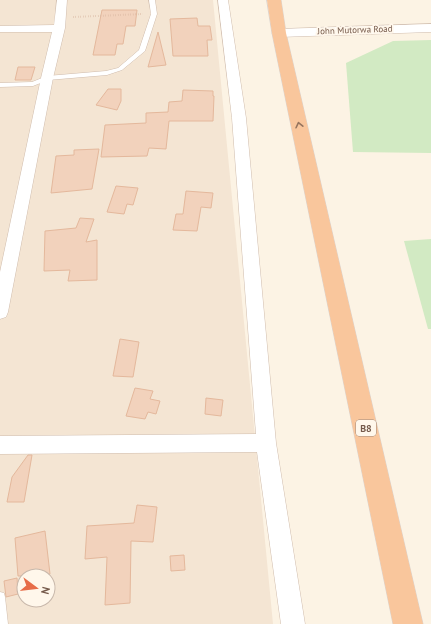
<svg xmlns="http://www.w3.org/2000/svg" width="431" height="624" viewBox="0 0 431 624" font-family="'PT Sans',sans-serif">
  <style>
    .residential { fill: #f4e5d3; fill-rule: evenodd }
    .green { fill: #d2eac3 }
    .building { fill: #f2d2bc; stroke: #e4b89c }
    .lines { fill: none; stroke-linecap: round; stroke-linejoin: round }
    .service-casing { stroke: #d0bdae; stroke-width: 1 }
    .minor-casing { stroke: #d0bdae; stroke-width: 1 }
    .tertiary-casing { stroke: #d0bdae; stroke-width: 1 }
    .trunk-casing { stroke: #dbd4d0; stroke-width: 1 }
    .path { stroke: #d7b59f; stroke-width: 2; stroke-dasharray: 0.5 2; stroke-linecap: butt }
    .service { fill: #fff; fill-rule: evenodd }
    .minor { fill: #fff; fill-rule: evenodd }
    .tertiary { fill: #fff; fill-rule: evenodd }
    .trunk { fill: #f9c69c; fill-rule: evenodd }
    .oneway { stroke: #96745e }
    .labels { text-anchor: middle; stroke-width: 3.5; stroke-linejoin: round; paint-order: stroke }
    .far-street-label { font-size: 9px; fill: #75594a; stroke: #fff7eb }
    .shield { fill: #fff7eb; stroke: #9e887a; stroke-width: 1 }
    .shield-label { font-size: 10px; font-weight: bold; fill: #75594a }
  </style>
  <rect width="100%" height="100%" fill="#fcf3e4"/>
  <path class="residential" d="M 0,0 L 213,0 L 273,624 L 0,624 ZM 24,576 L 48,576 L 48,600 L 24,600 Z"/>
  <g class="green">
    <polygon points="431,40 431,153 353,152 346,63 393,41"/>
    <polygon points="431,239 431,329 428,329 404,241"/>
  </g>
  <g class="building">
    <polygon points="102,10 137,10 135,26 126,26 123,44 117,44 115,55 93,55"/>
    <polygon points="197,18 198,26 210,26 212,40 207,40 208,56 173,56 170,19"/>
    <polygon points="158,32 166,65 148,67"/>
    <polygon points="18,67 35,67 31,80 15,80"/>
    <polygon points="108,89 121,89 121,101 117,110 96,105"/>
    <polygon points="183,90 213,91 213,96 214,96 213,121 169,121 166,149 149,148 147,156 101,157 105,125 146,123 146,113 168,112 169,102 182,101"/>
    <polygon points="99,149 92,189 51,193 56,156 74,155 74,150"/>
    <polygon points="116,186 138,188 133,205 127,204 124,214 107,212"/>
    <polygon points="186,191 213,193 211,208 201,207 197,231 173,230 176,214 183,214"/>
    <polygon points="80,218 94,219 86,242 97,240 97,280 68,281 70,270 44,271 45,231 76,228"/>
    <polygon points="120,339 139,342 133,377 113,376"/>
    <polygon points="135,388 153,391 150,399 160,401 156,414 148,412 145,419 126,416"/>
    <polygon points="206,398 223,400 221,416 205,414"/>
    <polygon points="28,455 32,455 24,502 7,502 12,477"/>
    <polygon points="137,505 157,507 153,542 131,541 130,603 105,605 107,557 85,559 87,526 134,523"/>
    <polygon points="45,531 50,574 41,576 18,576 15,538"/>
    <polygon points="184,555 185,570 171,571 170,556"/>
    <polygon points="17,578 18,594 6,597 4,581"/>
  </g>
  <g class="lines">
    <defs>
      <g id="service">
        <polygon points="149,0 155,0 157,14 145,51 122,70 107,75 48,80 33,86 0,87 0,83 32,82 47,76 106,71 118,68 139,50 151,14"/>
        <polygon points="0,592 4,593 5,597 8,624 0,624"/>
      </g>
      <g id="minor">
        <polygon points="57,0 67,0 65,28 53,78 8,312 6,317 0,319 0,272 41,78 52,32 0,32 0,26 54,25"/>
        <polygon points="218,0 228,0 246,118 276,443 305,624 281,624 257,452 0,454 0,436 256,434 232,118"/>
      </g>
      <polygon id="tertiary" points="431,24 431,32 279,37 274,36 272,33 274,30 279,29"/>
      <polygon id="trunk" points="267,0 281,0 286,33 423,624 393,624 272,33"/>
    </defs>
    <use href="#service" class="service-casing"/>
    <use href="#minor" class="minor-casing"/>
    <use href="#tertiary" class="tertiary-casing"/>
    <use href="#trunk" class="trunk-casing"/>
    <polyline class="path" points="73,17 143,14"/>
    <use href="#service" class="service"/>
    <use href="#minor" class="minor"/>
    <use href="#tertiary" class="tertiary"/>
    <use href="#trunk" class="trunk"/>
  </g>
  <defs><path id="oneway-chevron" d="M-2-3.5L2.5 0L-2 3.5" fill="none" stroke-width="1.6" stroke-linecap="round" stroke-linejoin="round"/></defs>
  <use class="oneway" href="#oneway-chevron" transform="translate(299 125) rotate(-103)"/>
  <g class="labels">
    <g class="far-street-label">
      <text transform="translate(355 30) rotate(-2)" y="3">John Mutorwa Road</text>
    </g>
    <rect class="shield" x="356" y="420" width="20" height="16" rx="3"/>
    <g class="shield-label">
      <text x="366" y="432">B8</text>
    </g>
  </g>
  <g transform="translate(36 588) rotate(105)"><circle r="19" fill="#fff7eb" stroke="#c8b8ab"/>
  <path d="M0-3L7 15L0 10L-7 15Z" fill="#e76d49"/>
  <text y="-6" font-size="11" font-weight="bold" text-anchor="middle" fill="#75594a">N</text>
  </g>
</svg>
